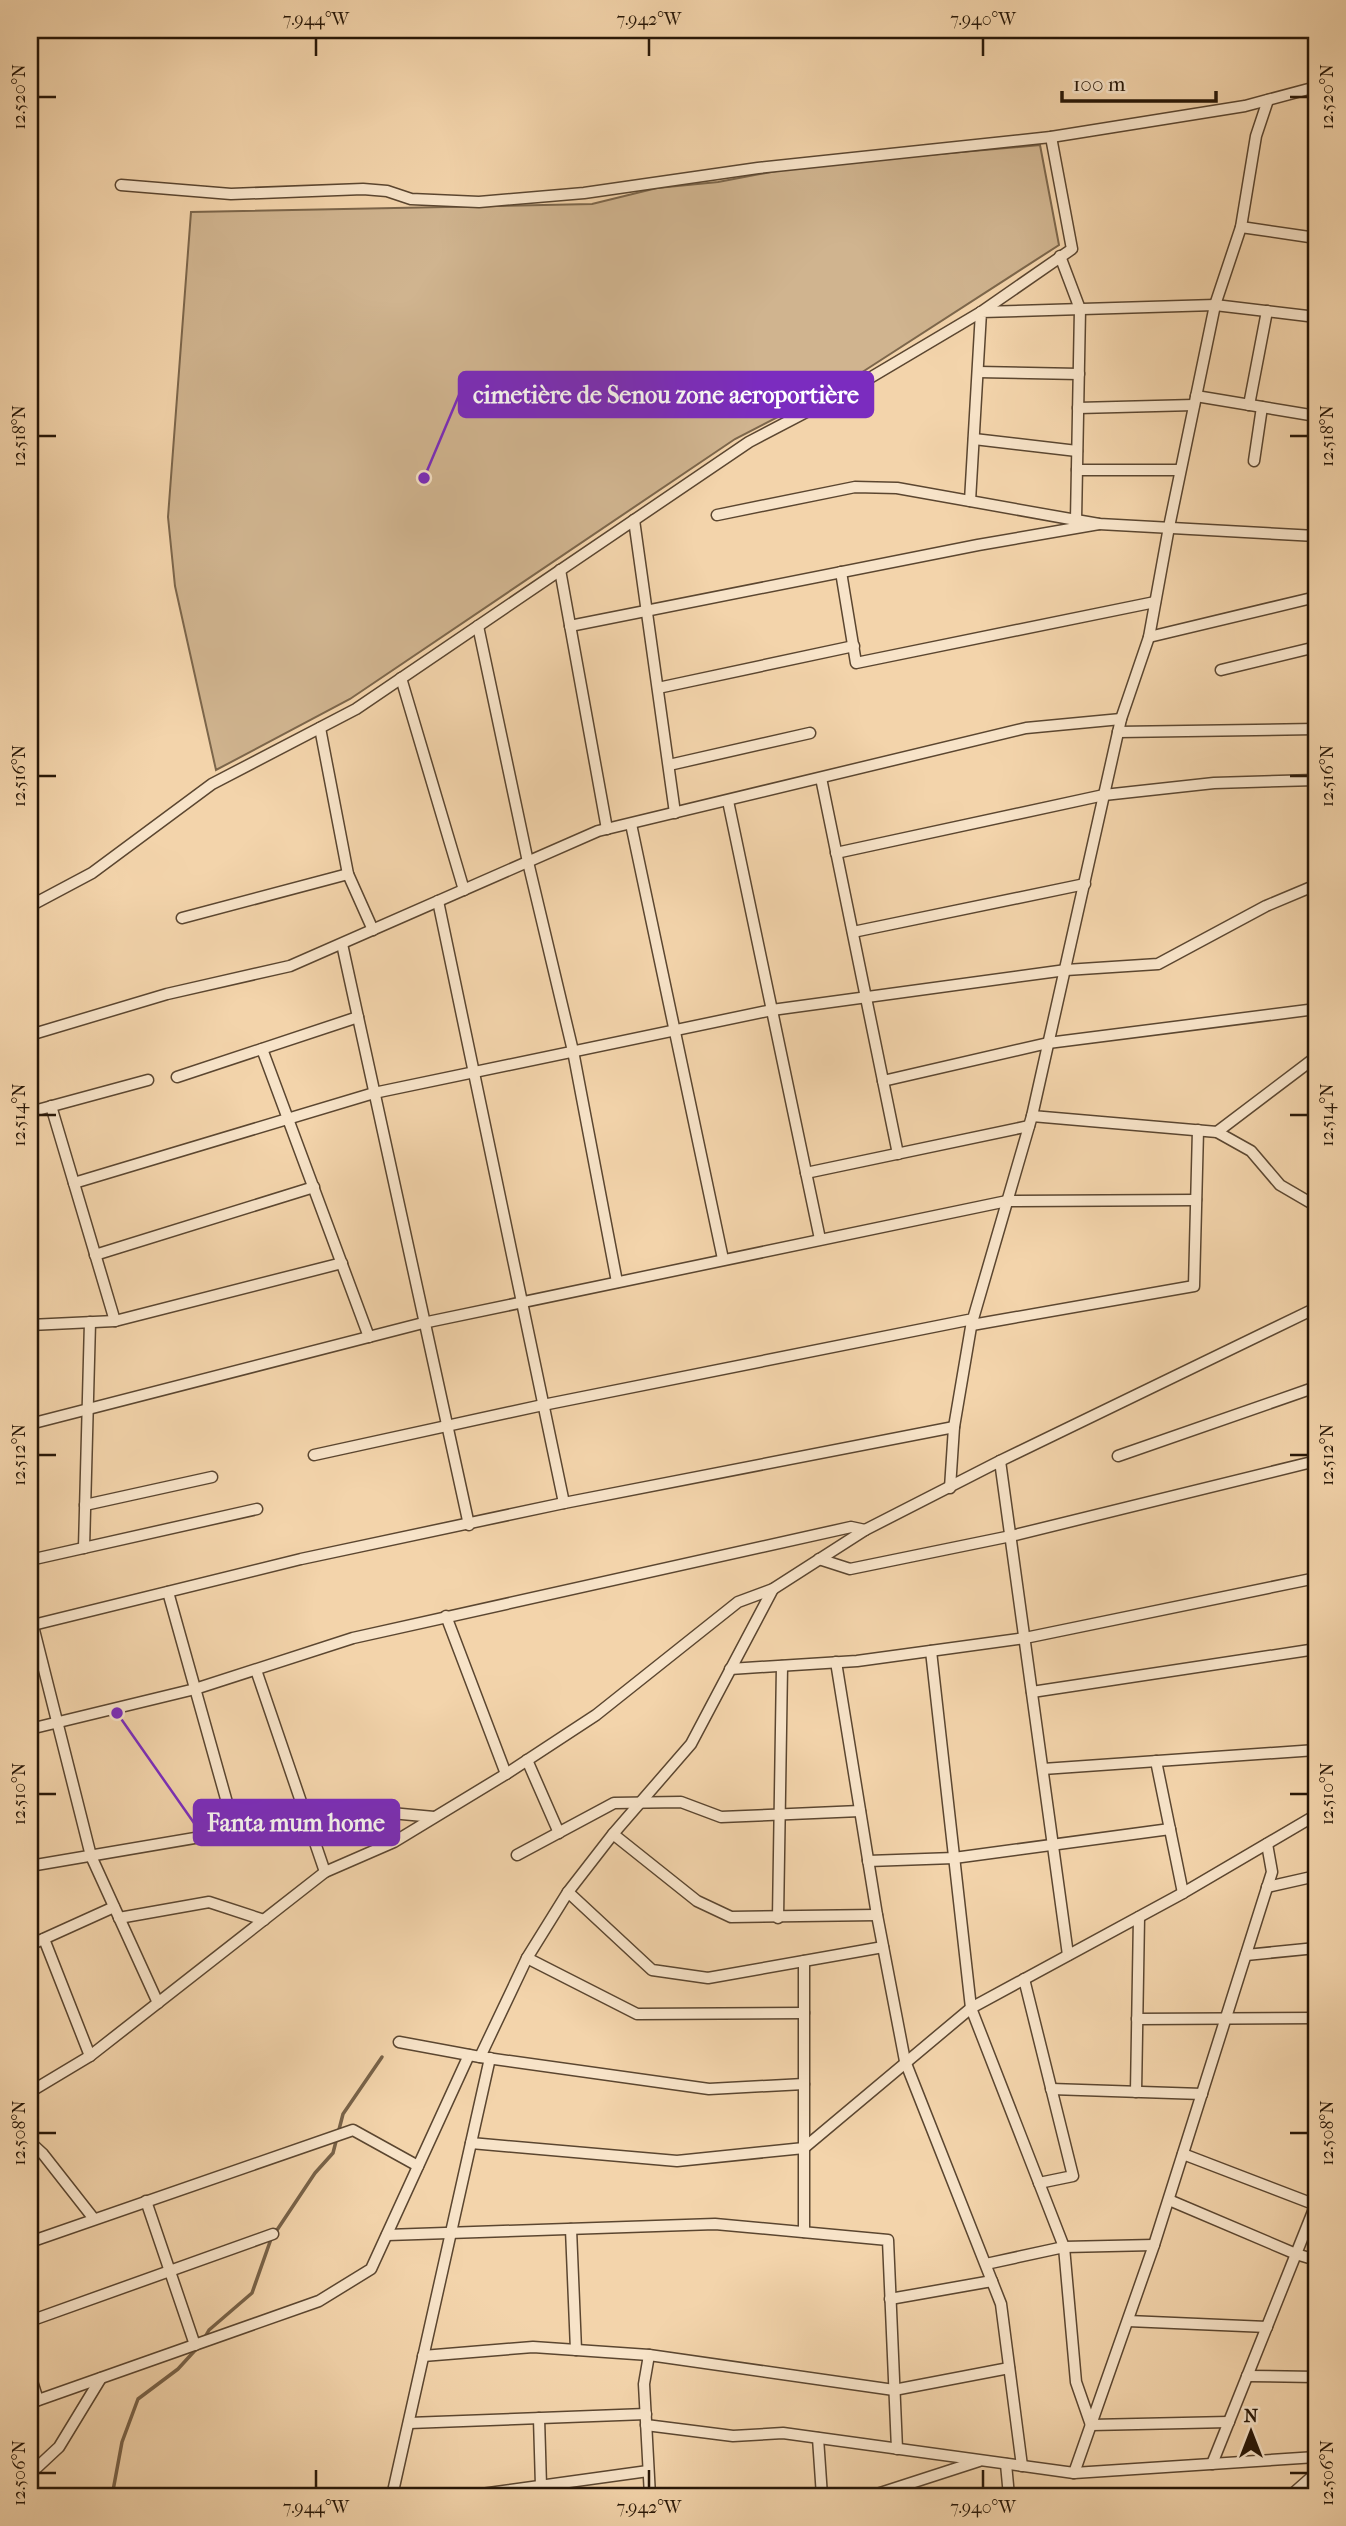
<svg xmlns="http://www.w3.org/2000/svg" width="1346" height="2526" viewBox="0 0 1346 2526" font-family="'IM FELL French Canon',serif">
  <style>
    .green { fill: #d0b48f; stroke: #7c664b; stroke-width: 2 }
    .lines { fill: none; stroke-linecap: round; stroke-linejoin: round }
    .stream { stroke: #786248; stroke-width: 3.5 }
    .minor-casing { stroke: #5b4630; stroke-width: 13 }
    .minor { stroke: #f7e3c8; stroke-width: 10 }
    .ticks { fill: none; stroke: #281707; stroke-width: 2.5 }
    .leader { fill: none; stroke: #7b2cbf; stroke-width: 2.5 }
    .callout-dot { fill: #7b2cbf; stroke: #f7e3c8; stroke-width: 2.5 }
    .callout { fill: #7b2cbf; stroke: #7b2cbf; stroke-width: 2.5 }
    .callout-label { font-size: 24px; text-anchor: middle; font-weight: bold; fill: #fff }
    .neatline { fill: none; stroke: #281707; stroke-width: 2.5 }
    .ticks-label { font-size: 18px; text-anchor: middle; fill: #281707 }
  </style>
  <rect width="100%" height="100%" fill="#f3d4ab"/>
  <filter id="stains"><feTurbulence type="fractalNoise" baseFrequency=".00286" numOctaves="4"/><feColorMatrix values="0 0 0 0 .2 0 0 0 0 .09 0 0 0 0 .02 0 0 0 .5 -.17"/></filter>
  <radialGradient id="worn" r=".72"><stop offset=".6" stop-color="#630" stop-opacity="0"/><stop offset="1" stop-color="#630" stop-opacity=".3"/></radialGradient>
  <polygon class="green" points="1040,145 1059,245 850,380 735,439 350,699 216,770 175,586 168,517 191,212 592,204 657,188 718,182 803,166"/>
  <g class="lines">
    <g class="stream">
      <polyline points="275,2233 315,2173 333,2153 343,2114 382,2057"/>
      <polyline points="205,2337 209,2330 252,2293 271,2239"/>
      <polyline points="112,2496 122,2442 138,2399 178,2369 199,2346"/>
    </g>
    <defs>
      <g id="minor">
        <polyline points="1268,100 1256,136 1241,227 1215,305 1169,527 1149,637 1121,719 1032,1116 1217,1132 1251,1151 1280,1185 1316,1206"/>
        <polyline points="121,185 231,194 363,189 387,191 411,199 479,202 584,193 758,168 1051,137 1245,106 1316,87"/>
        <polyline points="1241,227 1316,238"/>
        <polyline points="1060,256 1080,309 1076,520 1099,524 1316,536"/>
        <polyline points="978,372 1079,374"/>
        <polyline points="1196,396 1316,416"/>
        <polyline points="1249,405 1267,311"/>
        <polyline points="1078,408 1194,405"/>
        <polyline points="974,439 1077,451"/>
        <polyline points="1254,461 1262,407"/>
        <polyline points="1077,470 1180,470"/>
        <polyline points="970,501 981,312 1215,305 1316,317"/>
        <polyline points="717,515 855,487 897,488 1076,520"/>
        <polyline points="634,520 675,813"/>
        <polyline points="560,570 607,829"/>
        <polyline points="841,572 856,663 1155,602"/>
        <polyline points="478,626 528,862 573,1051 617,1282"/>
        <polyline points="570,626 978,545 1099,524"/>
        <polyline points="1149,637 1316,597"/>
        <polyline points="1221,670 1316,647"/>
        <polyline points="401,678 464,890"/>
        <polyline points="658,688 854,646"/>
        <polyline points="320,728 348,874 373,930"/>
        <polyline points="1118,732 1316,729"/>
        <polyline points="669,765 810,733"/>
        <polyline points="821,778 898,1154"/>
        <polyline points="728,801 820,1239"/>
        <polyline points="631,824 723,1259"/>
        <polyline points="836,853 1104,795 1214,783 1316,780"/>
        <polyline points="438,901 564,1503"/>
        <polyline points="30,906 92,873 212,784 356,709 749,442 858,385 981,312 1072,249 1051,137"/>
        <polyline points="182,918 348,874"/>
        <polyline points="853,932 1085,884"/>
        <polyline points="342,944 469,1525"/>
        <polyline points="30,1035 167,994 290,966 598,831 1026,728 1121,719"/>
        <polyline points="262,1049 369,1337"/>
        <polyline points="177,1077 358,1017"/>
        <polyline points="883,1081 1048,1043 1316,1009"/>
        <polyline points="51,1106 115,1321"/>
        <polyline points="30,1112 148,1080"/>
        <polyline points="1217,1132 1316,1057"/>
        <polyline points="806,1173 1029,1126"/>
        <polyline points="74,1183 374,1093 772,1010 1066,970 1158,964 1266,906 1316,885"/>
        <polyline points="95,1255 314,1187"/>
        <polyline points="30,1325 115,1321 342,1263"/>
        <polyline points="972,1325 1194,1286 1198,1130"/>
        <polyline points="30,1424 423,1323 1007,1201 1196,1200"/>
        <polyline points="314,1455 543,1405 973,1319 1032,1116"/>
        <polyline points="1118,1456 1316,1387"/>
        <polyline points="1000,1461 1068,1955"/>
        <polyline points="950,1488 954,1427 972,1321"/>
        <polyline points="85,1505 212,1477"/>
        <polyline points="84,1548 90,1322"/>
        <polyline points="819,1559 850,1569 1011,1536 1316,1461"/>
        <polyline points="30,1560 257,1509"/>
        <polyline points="168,1592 235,1831"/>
        <polyline points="30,1614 91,1856 158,2003"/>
        <polyline points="446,1616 506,1774"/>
        <polyline points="33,1625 301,1559 564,1503 954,1427"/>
        <polyline points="931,1651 971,2008 1064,2247 1076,2382 1091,2425 1229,2422"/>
        <polyline points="836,1662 877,1915 905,2061 1001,2304 1022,2466"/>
        <polyline points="730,1669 857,1661 1025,1638 1316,1578"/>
        <polyline points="256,1670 325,1872"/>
        <polyline points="1032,1692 1316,1649"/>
        <polyline points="30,1729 195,1689 353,1638 851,1527 865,1530"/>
        <polyline points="527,1760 559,1833"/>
        <polyline points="1156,1761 1183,1893"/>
        <polyline points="1043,1769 1316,1750"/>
        <polyline points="613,1834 697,1901 731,1917 877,1915"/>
        <polyline points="517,1855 614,1803 681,1802 721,1817 860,1811"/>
        <polyline points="868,1861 954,1858 1170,1829"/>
        <polyline points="30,1866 359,1810 434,1817"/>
        <polyline points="1267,1887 1316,1876"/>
        <polyline points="568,1892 652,1970 708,1978 883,1947"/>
        <polyline points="119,1918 209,1902 264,1920"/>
        <polyline points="778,1918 782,1666"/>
        <polyline points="44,1939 90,2056"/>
        <polyline points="30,1945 114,1907"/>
        <polyline points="1246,1955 1316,1948"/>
        <polyline points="527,1958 637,2014 804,2013"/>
        <polyline points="1024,1979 1073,2176 1039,2183"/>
        <polyline points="1137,2019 1316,2018"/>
        <polyline points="399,2042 480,2057 709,2089 804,2084"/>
        <polyline points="480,2057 527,1958 568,1892 613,1834 691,1744 773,1589"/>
        <polyline points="1051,2089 1202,2094"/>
        <polyline points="30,2092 90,2056 325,1872 394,1842 506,1774 596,1715 738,1602 773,1589 865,1530 1000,1461 1316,1308"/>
        <polyline points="1136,2092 1139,1917"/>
        <polyline points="30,2142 43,2154 94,2219"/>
        <polyline points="471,2143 677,2161 804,2148 971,2008 1183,1893 1316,1815"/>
        <polyline points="1183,2154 1316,2205"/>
        <polyline points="1169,2200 1296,2254 1316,2260"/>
        <polyline points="146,2201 195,2345"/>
        <polyline points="571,2229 576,2350"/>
        <polyline points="804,2232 804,1961"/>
        <polyline points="387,2235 715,2224 888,2240 897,2449"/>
        <polyline points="30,2242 353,2130 418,2166"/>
        <polyline points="986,2264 1064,2247 1154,2245"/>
        <polyline points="890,2299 992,2281"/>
        <polyline points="30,2321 273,2234"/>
        <polyline points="1128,2321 1267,2327"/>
        <polyline points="649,2355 644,2384 650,2496"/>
        <polyline points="423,2356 533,2347 649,2355 894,2390 1009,2368"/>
        <polyline points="30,2375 38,2400"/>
        <polyline points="1247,2376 1316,2377"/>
        <polyline points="30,2403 319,2301 371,2269 469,2055"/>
        <polyline points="539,2418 541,2486"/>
        <polyline points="409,2423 646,2414"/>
        <polyline points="646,2425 733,2436 783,2433 1074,2473 1316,2457"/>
        <polyline points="818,2438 822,2496"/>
        <polyline points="1006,2464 1009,2496"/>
        <polyline points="1212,2464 1316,2204"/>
        <polyline points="1074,2473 1154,2245 1272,1872 1267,1844"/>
        <polyline points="30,2474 59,2447 101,2378"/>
        <polyline points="392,2496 490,2058"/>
        <polyline points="467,2496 648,2471"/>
        <polyline points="871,2496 979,2461"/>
        <polyline points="1290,2496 1316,2473"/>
      </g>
    </defs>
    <use href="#minor" class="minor-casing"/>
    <use href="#minor" class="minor"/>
  </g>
  <path class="ticks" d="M 316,38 L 316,56M 649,38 L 649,56M 983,38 L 983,56M 38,97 L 56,97M 1290,97 L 1308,97M 38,436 L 56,436M 1290,436 L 1308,436M 38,776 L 56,776M 1290,776 L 1308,776M 38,1115 L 56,1115M 1290,1115 L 1308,1115M 38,1455 L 56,1455M 1290,1455 L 1308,1455M 38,1794 L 56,1794M 1290,1794 L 1308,1794M 38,2133 L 56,2133M 1290,2133 L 1308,2133M 316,2470 L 316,2488M 649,2470 L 649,2488M 983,2470 L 983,2488M 38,2473 L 56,2473M 1290,2473 L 1308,2473"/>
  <path class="leader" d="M424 478L459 395M117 1713L194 1823"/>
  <g class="callout-dot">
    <circle cx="424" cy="478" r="7"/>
    <circle cx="117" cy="1713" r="7"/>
  </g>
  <g class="callout">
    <rect x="459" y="372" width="414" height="45" rx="7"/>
    <rect x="194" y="1800" width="205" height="45" rx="7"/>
  </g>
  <g class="callout-label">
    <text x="666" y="403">cimetière de Senou zone aeroportière</text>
    <text x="296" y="1831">Fanta mum home</text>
  </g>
  <rect width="1346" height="2526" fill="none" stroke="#f3d4ab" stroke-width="77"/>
  <g transform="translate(1251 2432)" stroke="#f7e3c8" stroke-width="5" paint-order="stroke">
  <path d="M0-5L12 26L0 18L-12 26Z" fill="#281707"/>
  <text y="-10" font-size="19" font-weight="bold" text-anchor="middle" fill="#281707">N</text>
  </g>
  <path d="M1062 91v10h154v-10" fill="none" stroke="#281707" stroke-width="3.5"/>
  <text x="1073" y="91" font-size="21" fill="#281707" stroke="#f7e3c8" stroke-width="5" paint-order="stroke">100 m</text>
  <rect x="38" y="38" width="1270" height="2450" class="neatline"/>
  <g class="ticks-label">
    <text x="316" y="25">7.944°W</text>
    <text x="649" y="25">7.942°W</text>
    <text x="983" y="25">7.940°W</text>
    <text transform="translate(19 97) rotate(-90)" y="6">12.520°N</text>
    <text transform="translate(1327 97) rotate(-90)" y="6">12.520°N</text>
    <text transform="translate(19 436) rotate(-90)" y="6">12.518°N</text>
    <text transform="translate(1327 436) rotate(-90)" y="6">12.518°N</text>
    <text transform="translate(19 776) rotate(-90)" y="6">12.516°N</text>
    <text transform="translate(1327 776) rotate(-90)" y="6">12.516°N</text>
    <text transform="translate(19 1115) rotate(-90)" y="6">12.514°N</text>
    <text transform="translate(1327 1115) rotate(-90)" y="6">12.514°N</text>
    <text transform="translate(19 1455) rotate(-90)" y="6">12.512°N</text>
    <text transform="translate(1327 1455) rotate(-90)" y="6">12.512°N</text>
    <text transform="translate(19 1794) rotate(-90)" y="6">12.510°N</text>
    <text transform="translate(1327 1794) rotate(-90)" y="6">12.510°N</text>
    <text transform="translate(19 2133) rotate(-90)" y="6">12.508°N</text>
    <text transform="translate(1327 2133) rotate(-90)" y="6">12.508°N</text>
    <text transform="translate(19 2473) rotate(-90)" y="6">12.506°N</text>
    <text transform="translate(1327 2473) rotate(-90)" y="6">12.506°N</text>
    <text x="316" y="2513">7.944°W</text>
    <text x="649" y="2513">7.942°W</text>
    <text x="983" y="2513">7.940°W</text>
  </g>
  <rect width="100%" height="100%" filter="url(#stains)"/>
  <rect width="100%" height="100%" fill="url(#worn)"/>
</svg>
